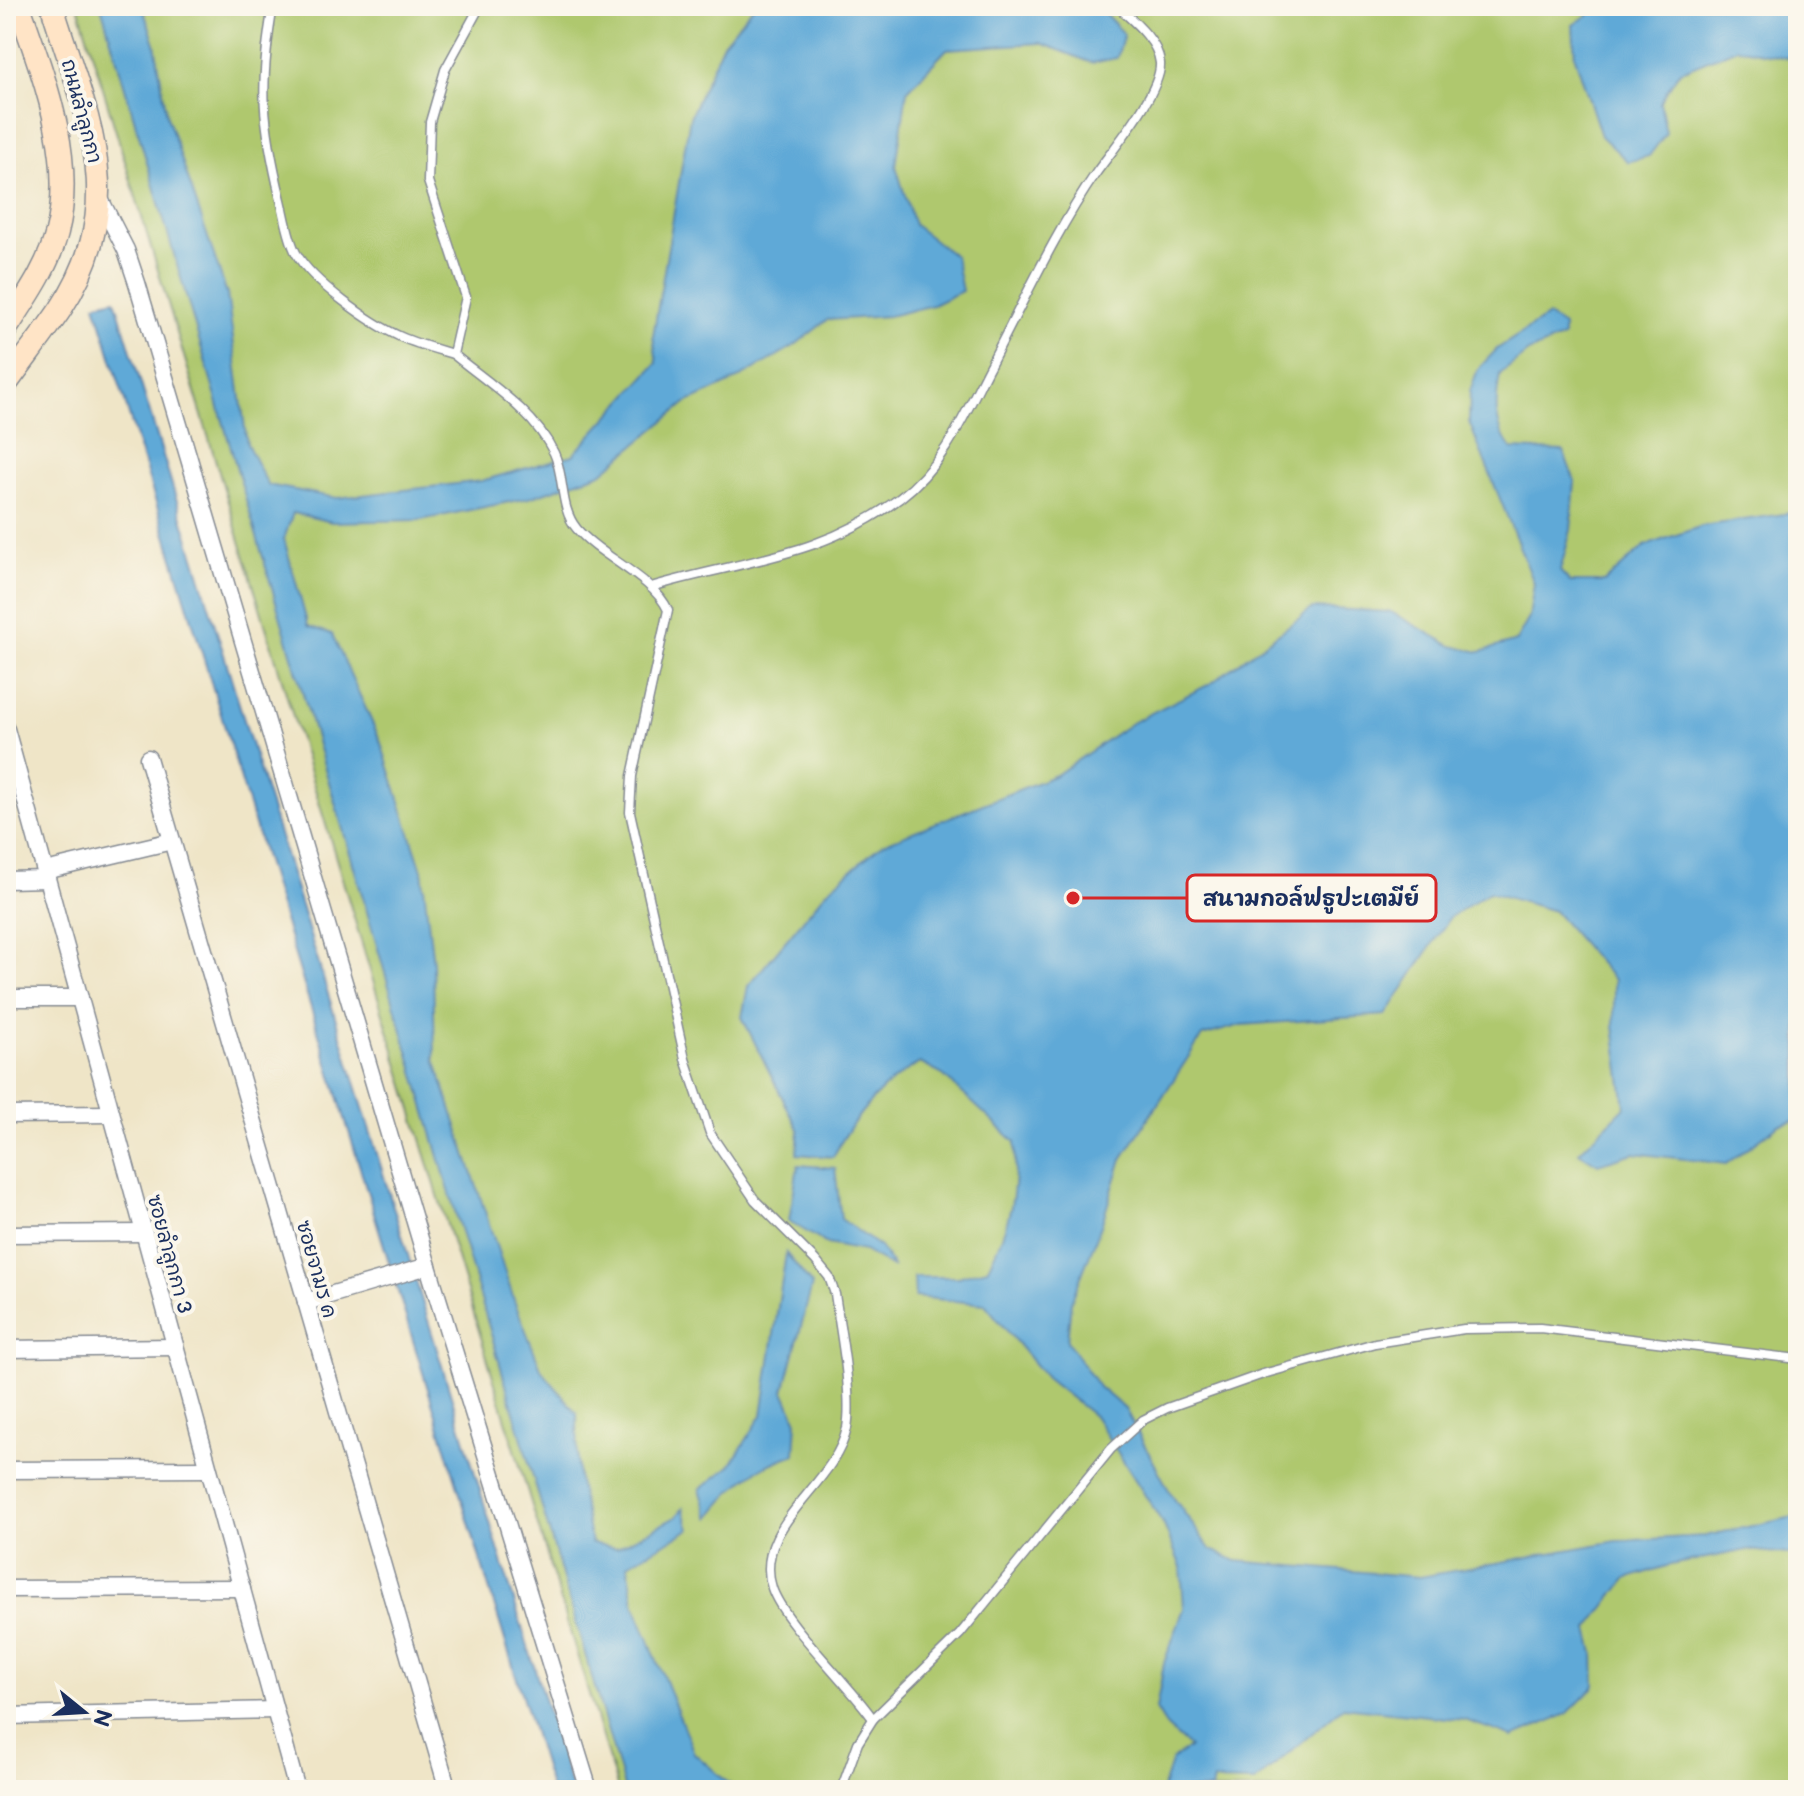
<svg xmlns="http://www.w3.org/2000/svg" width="1804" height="1796" viewBox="0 0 1804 1796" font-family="'Balsamiq Sans','Playpen Sans Thai',sans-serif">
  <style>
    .green { fill: #afc86e; stroke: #657c66; stroke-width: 2 }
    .water { fill: #5ea9d7; stroke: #3c6c9a; stroke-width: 2 }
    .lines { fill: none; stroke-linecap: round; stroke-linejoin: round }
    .service-casing { stroke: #858a92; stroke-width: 11 }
    .minor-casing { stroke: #858a92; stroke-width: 19 }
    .secondary-casing { stroke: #858a92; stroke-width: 25 }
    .service { stroke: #fff; stroke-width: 8 }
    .minor { stroke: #fff; stroke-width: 16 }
    .secondary { stroke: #ffe4c6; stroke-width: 22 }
    .labels { text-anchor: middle; stroke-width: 8; stroke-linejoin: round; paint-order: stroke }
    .street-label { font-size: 20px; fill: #1b2f5e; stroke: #fbf7ec }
    .leader { fill: none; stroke: #d62828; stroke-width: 3 }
    .callout-dot { fill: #d62828; stroke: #fbf7ec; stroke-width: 3 }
    .callout { fill: #fbf7ec; stroke: #d62828; stroke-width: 3 }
    .callout-label { font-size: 22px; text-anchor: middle; font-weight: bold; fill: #1b2f5e }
  </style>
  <rect width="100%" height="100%" fill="#fbf7ec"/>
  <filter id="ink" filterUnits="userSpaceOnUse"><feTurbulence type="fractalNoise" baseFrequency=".0125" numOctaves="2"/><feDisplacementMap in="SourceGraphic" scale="16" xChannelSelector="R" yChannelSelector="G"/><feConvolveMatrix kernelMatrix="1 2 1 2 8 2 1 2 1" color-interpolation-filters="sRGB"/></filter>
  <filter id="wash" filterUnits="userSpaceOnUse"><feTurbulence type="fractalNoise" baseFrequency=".006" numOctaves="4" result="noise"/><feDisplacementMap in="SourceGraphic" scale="32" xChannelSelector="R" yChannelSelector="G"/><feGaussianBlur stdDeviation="1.8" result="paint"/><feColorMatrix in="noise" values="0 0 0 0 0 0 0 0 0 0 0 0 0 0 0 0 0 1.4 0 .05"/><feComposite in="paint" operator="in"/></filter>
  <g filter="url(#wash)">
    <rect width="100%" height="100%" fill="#efe5c7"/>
    <polygon class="green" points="78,6 1798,6 1798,1790 618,1790"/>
    <g class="water">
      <polygon points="101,6 142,6 155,43 167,116 227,294 247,444 268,485 337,498 481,481 573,455 657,363 653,336 690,117 723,43 754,6 1098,6 1124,34 1117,58 1092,63 1041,43 947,49 907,91 896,166 914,225 955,256 962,291 933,305 889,316 827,320 794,346 732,382 686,403 601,473 529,498 421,520 332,522 293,513 284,539 308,626 332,634 380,740 422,870 433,963 435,1059 515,1303 542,1371 577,1413 578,1476 591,1543 616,1548 676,1517 683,1508 690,1529 628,1564 634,1603 694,1753 736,1790 625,1790"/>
      <polygon points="1601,6 1798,6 1798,60 1737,48 1679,72 1660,102 1666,133 1649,156 1628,162 1601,136 1575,57 1573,25"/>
      <polygon points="115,299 572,1790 551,1790 95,304"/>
      <path d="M 1548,316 L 1563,326 L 1563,337 L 1528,352 L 1500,374 C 1495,404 1493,423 1511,449 L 1563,451 L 1575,481 L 1571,530 L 1560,571 L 1570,582 L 1604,582 L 1645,546 L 1702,526 L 1798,512 L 1798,1120 L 1779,1125 L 1726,1164 L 1634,1153 L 1598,1164 L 1579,1152 L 1625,1107 L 1614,1027 L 1614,980 L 1554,911 L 1489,892 L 1450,917 L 1386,1015 L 1241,1025 L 1202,1036 L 1122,1159 L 1101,1226 L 1071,1302 L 1067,1341 L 1099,1387 L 1125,1409 L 1171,1494 L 1210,1549 L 1236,1561 L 1420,1577 L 1616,1541 L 1705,1536 L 1798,1516 L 1798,1555 L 1747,1550 L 1670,1565 L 1626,1579 L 1588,1629 L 1594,1653 L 1595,1686 L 1567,1714 L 1513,1737 L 1465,1720 L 1343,1707 L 1255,1782 L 1213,1781 L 1211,1790 L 1162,1790 L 1172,1759 L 1190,1748 L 1167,1727 L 1156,1709 L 1164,1663 L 1184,1608 L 1181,1567 L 1164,1525 L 1095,1417 L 1046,1378 L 985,1304 L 915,1297 L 914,1277 L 958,1277 L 987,1269 C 1011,1224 1017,1192 1015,1142 L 943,1075 L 920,1063 C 881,1083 853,1118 833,1157 L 797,1154 L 799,1131 L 742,1017 L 748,986 L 827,891 L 882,844 L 1056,775 L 1133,722 L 1210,684 L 1313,608 L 1391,612 L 1452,646 L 1480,652 L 1516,641 L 1529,618 L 1534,583 L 1469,422 L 1470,391 L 1478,369 L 1497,349 Z"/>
      <polygon points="798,1165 835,1168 841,1219 880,1247 894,1268 864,1251 827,1244 789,1221"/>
      <path d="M 786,1253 L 812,1285 L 784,1391 L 797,1421 L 795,1454 C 751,1469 737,1483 709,1518 L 700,1489 L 730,1466 L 762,1415 Z"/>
    </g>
  </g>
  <g filter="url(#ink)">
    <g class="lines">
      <defs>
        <g id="service">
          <path d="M 273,6 C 259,86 262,121 281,200 C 285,216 288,238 296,253 C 312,282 370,323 401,337 C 417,344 436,349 453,354"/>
          <path d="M 480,6 L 445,70 L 430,122 L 428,181 L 466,297 L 453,354 C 488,383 534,411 554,453 C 565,476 559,508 577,529 C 602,558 653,577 668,610 L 632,776 L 630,812 L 685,1059 L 710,1133 L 755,1200 L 815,1260 L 829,1277 L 835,1294 C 840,1329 853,1394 847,1428 C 835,1486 752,1525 772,1588 C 783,1622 850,1685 873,1719 L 858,1743 L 841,1790"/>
          <path d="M 651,587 C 742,560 820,558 900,498 C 944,465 964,416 988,369 C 1023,303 1054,234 1096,173 C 1113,149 1162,91 1160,63 C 1158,40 1132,20 1117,6"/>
          <polyline points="873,1719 960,1634 1111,1449 1143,1420 1167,1408 1263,1374 1375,1343 1464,1329 1540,1328 1798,1359"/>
        </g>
        <g id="minor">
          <polyline points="101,201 126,250 137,283 428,1266 589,1790"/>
          <polyline points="6,729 297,1790"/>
          <polyline points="148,758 448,1790"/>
          <polyline points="45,871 172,841"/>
          <polyline points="6,880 47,879"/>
          <polyline points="6,998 80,998"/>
          <polyline points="6,1115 111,1114"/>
          <polyline points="6,1234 144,1233"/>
          <polyline points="306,1302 428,1266"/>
          <polyline points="6,1349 175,1347"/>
          <polyline points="6,1470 208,1469"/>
          <polyline points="6,1589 242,1588"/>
          <polyline points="6,1716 274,1710"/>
        </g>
        <g id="secondary">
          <path d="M 6,329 C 26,298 48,268 57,232 C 76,158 43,75 19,6"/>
          <path d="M 6,384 C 24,359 43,335 60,310 C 132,201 86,117 52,6"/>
        </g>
      </defs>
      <use href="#service" class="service-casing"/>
      <use href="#minor" class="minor-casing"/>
      <use href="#secondary" class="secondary-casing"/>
      <use href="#service" class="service"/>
      <use href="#minor" class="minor"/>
      <use href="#secondary" class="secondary"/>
    </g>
  </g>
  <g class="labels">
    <g class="street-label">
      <text transform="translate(82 111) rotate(75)" y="7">ถนนลำลูกกา</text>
      <text transform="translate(170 1254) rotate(75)" y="7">ซอยลำลูกกา 3</text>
      <text transform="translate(317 1269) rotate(74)" y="7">ซอยจามร ค</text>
    </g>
  </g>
  <path class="leader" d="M1073 898L1187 898"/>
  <circle class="callout-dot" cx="1073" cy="898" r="8"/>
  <rect class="callout" x="1187" y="875" width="249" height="46" rx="8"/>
  <g class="callout-label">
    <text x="1311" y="906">สนามกอล์ฟธูปะเตมีย์</text>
  </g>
  <rect width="1804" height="1796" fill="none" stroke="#fbf7ec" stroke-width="32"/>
  <g transform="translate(84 1712) rotate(108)" stroke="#fbf7ec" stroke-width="6" paint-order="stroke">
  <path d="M0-6L14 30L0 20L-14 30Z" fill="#1b2f5e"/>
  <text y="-12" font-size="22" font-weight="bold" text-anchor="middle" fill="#1b2f5e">N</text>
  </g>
</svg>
